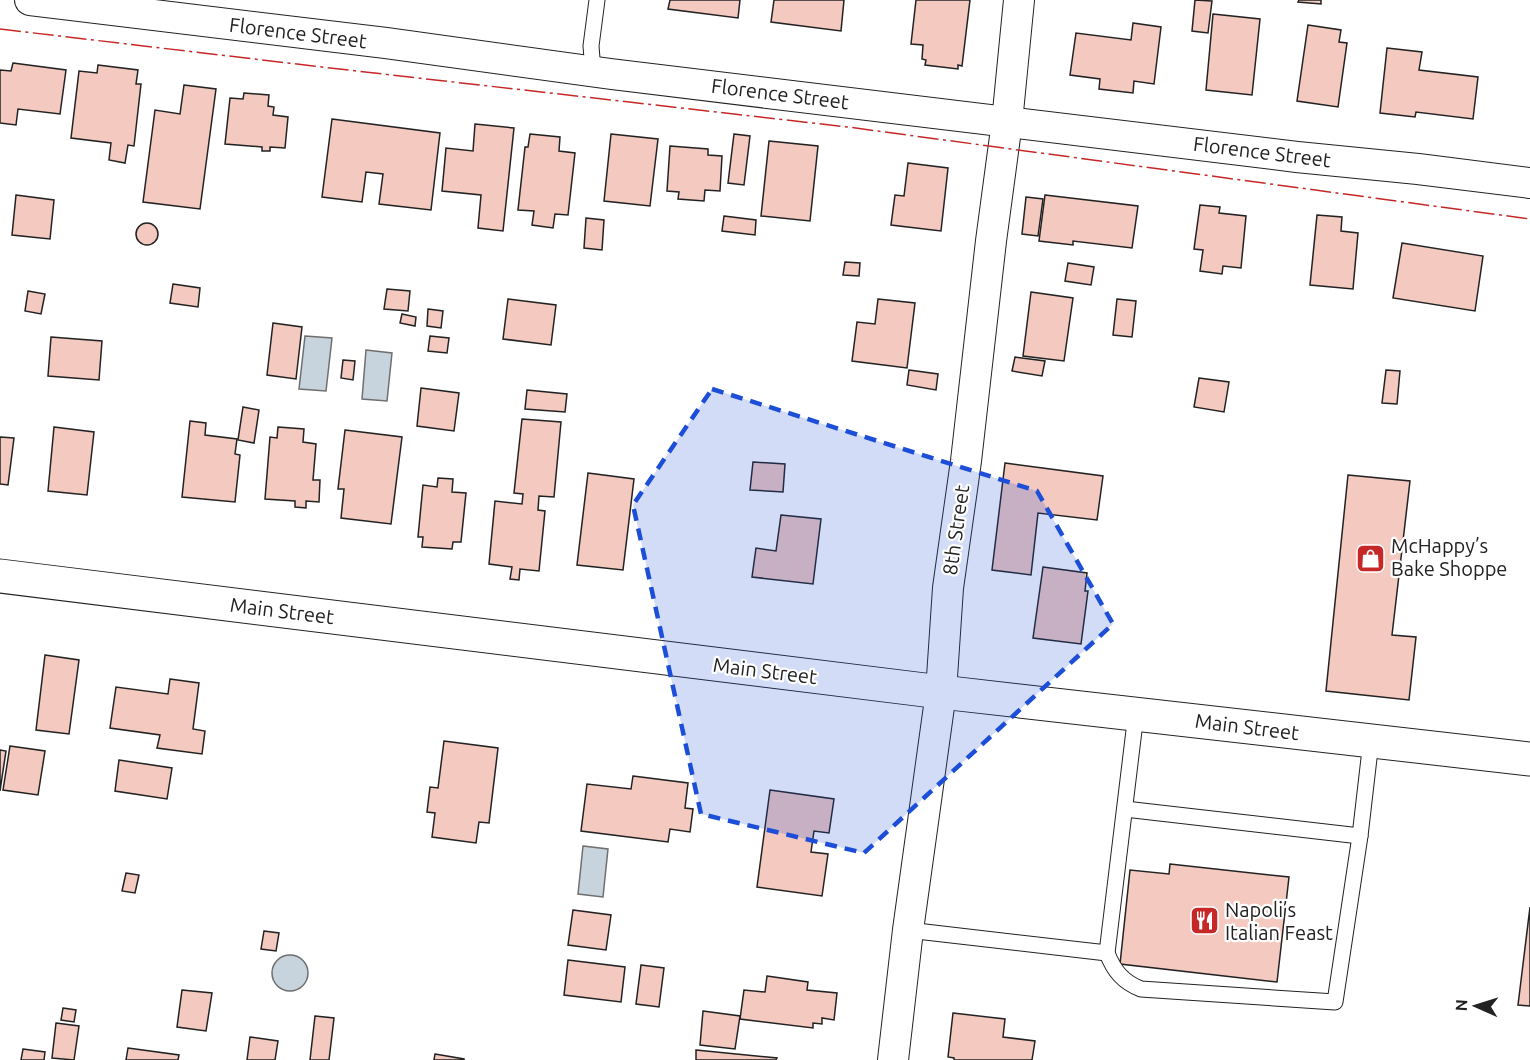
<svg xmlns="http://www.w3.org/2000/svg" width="1530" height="1060" viewBox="0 0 1530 1060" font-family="Ubuntu,sans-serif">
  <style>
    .water { fill: #c7d3dd; stroke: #6f6f6f; stroke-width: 1.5 }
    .building { fill: #f3c9c0; stroke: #222; stroke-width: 1.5 }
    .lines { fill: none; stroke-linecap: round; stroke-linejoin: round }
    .service-casing { stroke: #222; stroke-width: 17 }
    .minor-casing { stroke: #222; stroke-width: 32 }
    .primary-casing { stroke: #222; stroke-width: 35 }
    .service { stroke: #fff; stroke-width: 15 }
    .minor { stroke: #fff; stroke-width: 30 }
    .primary { stroke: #fff; stroke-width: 33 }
    .power { stroke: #c62828; stroke-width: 1.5; stroke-dasharray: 21 4.5 3 4.5; stroke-linecap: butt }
    .marked { fill: #1d4ed8; fill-opacity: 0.2; stroke: #1d4ed8; stroke-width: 4.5; stroke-dasharray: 12 8; stroke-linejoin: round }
    .labels { text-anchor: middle; stroke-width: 4.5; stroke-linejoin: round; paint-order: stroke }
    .street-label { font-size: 20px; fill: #222; stroke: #fff }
    .poi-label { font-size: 20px; fill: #222; stroke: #fff; text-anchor: start }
  </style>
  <rect width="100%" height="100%" fill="#fff"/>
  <g class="water">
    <polygon points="305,336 332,338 326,391 299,389"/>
    <polygon points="366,350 392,353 387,401 362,399"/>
    <polygon points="583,846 608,849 603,897 578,894"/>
    <circle cx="290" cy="973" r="18"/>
  </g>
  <g class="building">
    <polygon points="670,0 740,0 738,18 668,9"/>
    <polygon points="774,0 844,0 841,31 771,22"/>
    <polygon points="916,0 970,0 962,66 958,65 958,69 925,65 926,60 922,59 923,45 911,44"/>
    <polygon points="1195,0 1212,1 1208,33 1192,31"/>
    <polygon points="1299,0 1321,0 1321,4 1298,2"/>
    <polygon points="1213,14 1260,19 1252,95 1206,90"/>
    <polygon points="1133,23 1161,27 1154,84 1134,81 1133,93 1099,89 1100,79 1070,75 1076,33 1131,40"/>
    <polygon points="1308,25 1341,30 1339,42 1347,43 1338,107 1297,101"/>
    <polygon points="1387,48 1422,52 1419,70 1478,77 1473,119 1416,112 1415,117 1380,113"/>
    <polygon points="13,63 66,70 60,114 18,109 16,125 0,123 0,70 11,71"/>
    <polygon points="98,65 138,70 136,84 141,84 134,146 128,145 125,163 109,160 111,143 71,138 79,71 97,73"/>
    <polygon points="184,85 216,89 200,209 143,202 155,110 180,114"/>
    <polygon points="244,93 269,95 268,106 274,107 273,115 288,117 285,148 270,147 270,151 262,151 262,147 225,144 230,98 243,99"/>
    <polygon points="332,119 440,133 431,210 379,204 383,174 366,172 362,202 322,197"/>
    <polygon points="475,124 514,128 503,231 478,228 481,195 442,191 446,148 473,151"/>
    <polygon points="530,134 560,137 559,151 575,153 568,215 555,214 553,228 532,225 534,211 518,210 525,147 528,147"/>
    <polygon points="611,134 658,139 650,206 604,201"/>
    <polygon points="734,134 750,136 744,185 728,183"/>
    <polygon points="769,141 818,146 810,221 761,216"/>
    <polygon points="670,146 708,149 708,155 722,156 720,191 705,190 704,201 678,199 679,192 667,191"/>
    <polygon points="908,163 948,168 941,231 891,225 895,195 904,196"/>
    <polygon points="16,195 54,200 50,239 12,235"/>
    <polygon points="1045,195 1138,206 1132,248 1073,241 1073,245 1039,241"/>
    <polygon points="1026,197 1043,199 1038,236 1022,234"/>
    <polygon points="1200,205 1220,207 1219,213 1246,216 1241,268 1223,266 1222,274 1200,271 1203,250 1194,249"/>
    <polygon points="1317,215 1342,217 1341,231 1358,233 1353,289 1310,285"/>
    <polygon points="724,216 756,220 755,235 722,231"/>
    <polygon points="586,218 604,220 602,250 584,248"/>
    <circle cx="147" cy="234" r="11"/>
    <polygon points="1402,243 1483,256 1475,311 1393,298"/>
    <polygon points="845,262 860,263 859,276 843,275"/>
    <polygon points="1068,263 1094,267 1091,285 1065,281"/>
    <polygon points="173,284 200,288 198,307 170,303"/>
    <polygon points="387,289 410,291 408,311 384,309"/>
    <polygon points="28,291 45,294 41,314 25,311"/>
    <polygon points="1031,292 1073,298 1064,361 1023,356"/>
    <polygon points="508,299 556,305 551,345 503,339"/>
    <polygon points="878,299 915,303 907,368 852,361 857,322 875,324"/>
    <polygon points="1117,299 1136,301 1132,337 1113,335"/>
    <polygon points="428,309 443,311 441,328 427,326"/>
    <polygon points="402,314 416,317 415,326 400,323"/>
    <polygon points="273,323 302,327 296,379 267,375"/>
    <polygon points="430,336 449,338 447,353 428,351"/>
    <polygon points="51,337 102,341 99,380 48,376"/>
    <polygon points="1015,357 1045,361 1042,376 1012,371"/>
    <polygon points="343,360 355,361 353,380 341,378"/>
    <polygon points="909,370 938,374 936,390 907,385"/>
    <polygon points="1386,370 1400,371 1397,404 1382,403"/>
    <polygon points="1199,378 1229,382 1224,412 1194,407"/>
    <polygon points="421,388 459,393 454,431 417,426"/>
    <polygon points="527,390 567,394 565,412 525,409"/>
    <polygon points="243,407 259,410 254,443 238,440"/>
    <polygon points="522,419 561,422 554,497 539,496 538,510 545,511 539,571 520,569 519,580 510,579 512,567 489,564 495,501 522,504 523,494 514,493"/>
    <polygon points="190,421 206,423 205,435 237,439 235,454 240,455 235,502 182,497"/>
    <polygon points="54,427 94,432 87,495 48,491"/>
    <polygon points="278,427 304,429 303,442 316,444 313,480 320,480 319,502 306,501 306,508 295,507 295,501 265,499 270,437 277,438"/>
    <polygon points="345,430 402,437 391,524 341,518 344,489 338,489"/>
    <polygon points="0,437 14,438 8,485 0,484"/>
    <polygon points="753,462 785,464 783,492 750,490"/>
    <polygon points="1005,463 1103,476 1097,520 1038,513 1031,575 992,570"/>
    <polygon points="588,473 634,479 623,570 577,565"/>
    <polygon points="1348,475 1410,481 1392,635 1416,637 1409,700 1326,691"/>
    <polygon points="438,478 453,479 452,492 466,493 461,542 453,542 452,549 422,547 423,537 418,537 423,485 437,487"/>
    <polygon points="781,515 821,519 813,584 752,577 756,548 776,551"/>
    <polygon points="1043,567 1087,573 1085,591 1088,591 1081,644 1033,638"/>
    <polygon points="45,655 79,660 69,734 36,730"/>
    <polygon points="170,679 199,683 193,729 205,731 202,754 157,748 160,735 110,728 116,687 168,694"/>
    <polygon points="444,741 498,748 489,823 479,822 476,843 432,837 435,813 427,812 430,787 438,788"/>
    <polygon points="10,746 45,751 38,795 3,790"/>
    <polygon points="0,750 6,751 0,791"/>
    <polygon points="119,760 172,768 167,799 115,791"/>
    <polygon points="633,776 688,783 685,808 693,809 690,832 670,829 668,842 581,831 587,784 631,789"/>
    <polygon points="770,790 834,799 829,833 814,831 811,852 828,854 822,896 757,887"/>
    <polygon points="1170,864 1289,877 1277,982 1120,964 1130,870 1169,874"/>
    <polygon points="126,873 139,875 135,893 122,891"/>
    <polygon points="1530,907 1530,1006 1518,1005"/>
    <polygon points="573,910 611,915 606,950 568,945"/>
    <polygon points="264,931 279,933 276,951 261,949"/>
    <polygon points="568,960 625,967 621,1002 564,995"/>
    <polygon points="641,965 664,968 659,1007 636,1004"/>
    <polygon points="767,976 808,982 807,990 837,993 834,1020 822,1018 822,1024 813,1023 813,1028 740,1019 744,990 765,992"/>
    <polygon points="182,990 212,993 206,1031 177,1027"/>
    <polygon points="63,1008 76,1010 74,1022 61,1020"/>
    <polygon points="703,1011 740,1016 735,1049 700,1045"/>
    <polygon points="953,1013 1005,1019 1003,1037 1035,1041 1032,1060 954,1060 954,1058 948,1057"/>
    <polygon points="315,1016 334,1018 329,1060 310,1060"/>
    <polygon points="56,1023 79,1026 74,1060 52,1058"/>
    <polygon points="250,1037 278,1041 275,1060 247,1060"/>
    <polygon points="128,1048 179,1055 178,1060 126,1060"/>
    <polygon points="23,1049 45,1052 44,1060 21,1060"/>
    <polygon points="696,1050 777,1058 776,1060 696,1060"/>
    <polygon points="435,1054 464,1059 464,1060 434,1060"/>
  </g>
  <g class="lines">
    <defs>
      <g id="service">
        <polyline points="593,71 591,46 597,0"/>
        <polyline points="1125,809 1360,836"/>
        <polyline points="908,930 1107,953 1136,714"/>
        <path d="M 1107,953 C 1114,971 1123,982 1141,989 L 1335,1002 L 1360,836 L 1371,741"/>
      </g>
      <g id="minor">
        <polyline points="30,0 386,43 611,74 1297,157 1418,169 1530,183"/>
        <polyline points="893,1060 908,930 941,692 948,588 966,461 991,241 1007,122 1019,0"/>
      </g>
      <polyline id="primary" points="0,576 941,692 1530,759"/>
    </defs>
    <use href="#service" class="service-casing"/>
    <use href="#minor" class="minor-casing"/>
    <use href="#primary" class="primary-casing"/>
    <use href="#service" class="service"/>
    <use href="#minor" class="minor"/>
    <use href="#primary" class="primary"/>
    <polyline class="power" points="0,29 313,66 848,127 1530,219"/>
  </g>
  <path class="marked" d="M 712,389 L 1037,491 L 1113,624 L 864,853 L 701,814 L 633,505 Z"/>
  <defs>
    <symbol id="shop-square" viewBox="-11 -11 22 22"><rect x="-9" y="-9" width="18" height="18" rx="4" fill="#c62828" stroke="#fff"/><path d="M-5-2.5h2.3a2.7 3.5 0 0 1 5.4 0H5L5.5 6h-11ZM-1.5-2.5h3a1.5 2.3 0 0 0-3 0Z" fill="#fff"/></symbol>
    <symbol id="restaurant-square" viewBox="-11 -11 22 22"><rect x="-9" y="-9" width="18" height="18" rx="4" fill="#c62828" stroke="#fff"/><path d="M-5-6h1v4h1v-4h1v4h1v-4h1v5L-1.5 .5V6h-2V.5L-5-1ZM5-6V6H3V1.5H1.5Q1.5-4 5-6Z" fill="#fff"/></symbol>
  </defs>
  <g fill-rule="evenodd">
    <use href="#shop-square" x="1354" y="542" width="33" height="33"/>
    <use href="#restaurant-square" x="1188" y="904" width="33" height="33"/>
  </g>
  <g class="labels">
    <g class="street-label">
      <text transform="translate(298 33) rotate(7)" y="7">Florence Street</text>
      <text transform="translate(780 94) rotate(7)" y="7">Florence Street</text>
      <text transform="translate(1262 152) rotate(7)" y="7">Florence Street</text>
      <text transform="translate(956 530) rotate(-82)" y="7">8th Street</text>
      <text transform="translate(282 611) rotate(7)" y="7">Main Street</text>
      <text transform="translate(765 671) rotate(7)" y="7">Main Street</text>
      <text transform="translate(1247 727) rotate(7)" y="7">Main Street</text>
    </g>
    <g class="poi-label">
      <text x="1391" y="553">McHappy’s<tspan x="1391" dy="23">Bake Shoppe</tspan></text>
      <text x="1225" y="917">Napoli’s<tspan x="1225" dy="23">Italian Feast</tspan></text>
    </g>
  </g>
  <g transform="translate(1476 1006) rotate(273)" stroke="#ffffff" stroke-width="4.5" paint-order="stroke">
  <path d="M0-4.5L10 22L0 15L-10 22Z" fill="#222222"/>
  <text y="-9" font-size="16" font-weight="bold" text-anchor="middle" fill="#222222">N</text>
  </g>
</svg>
